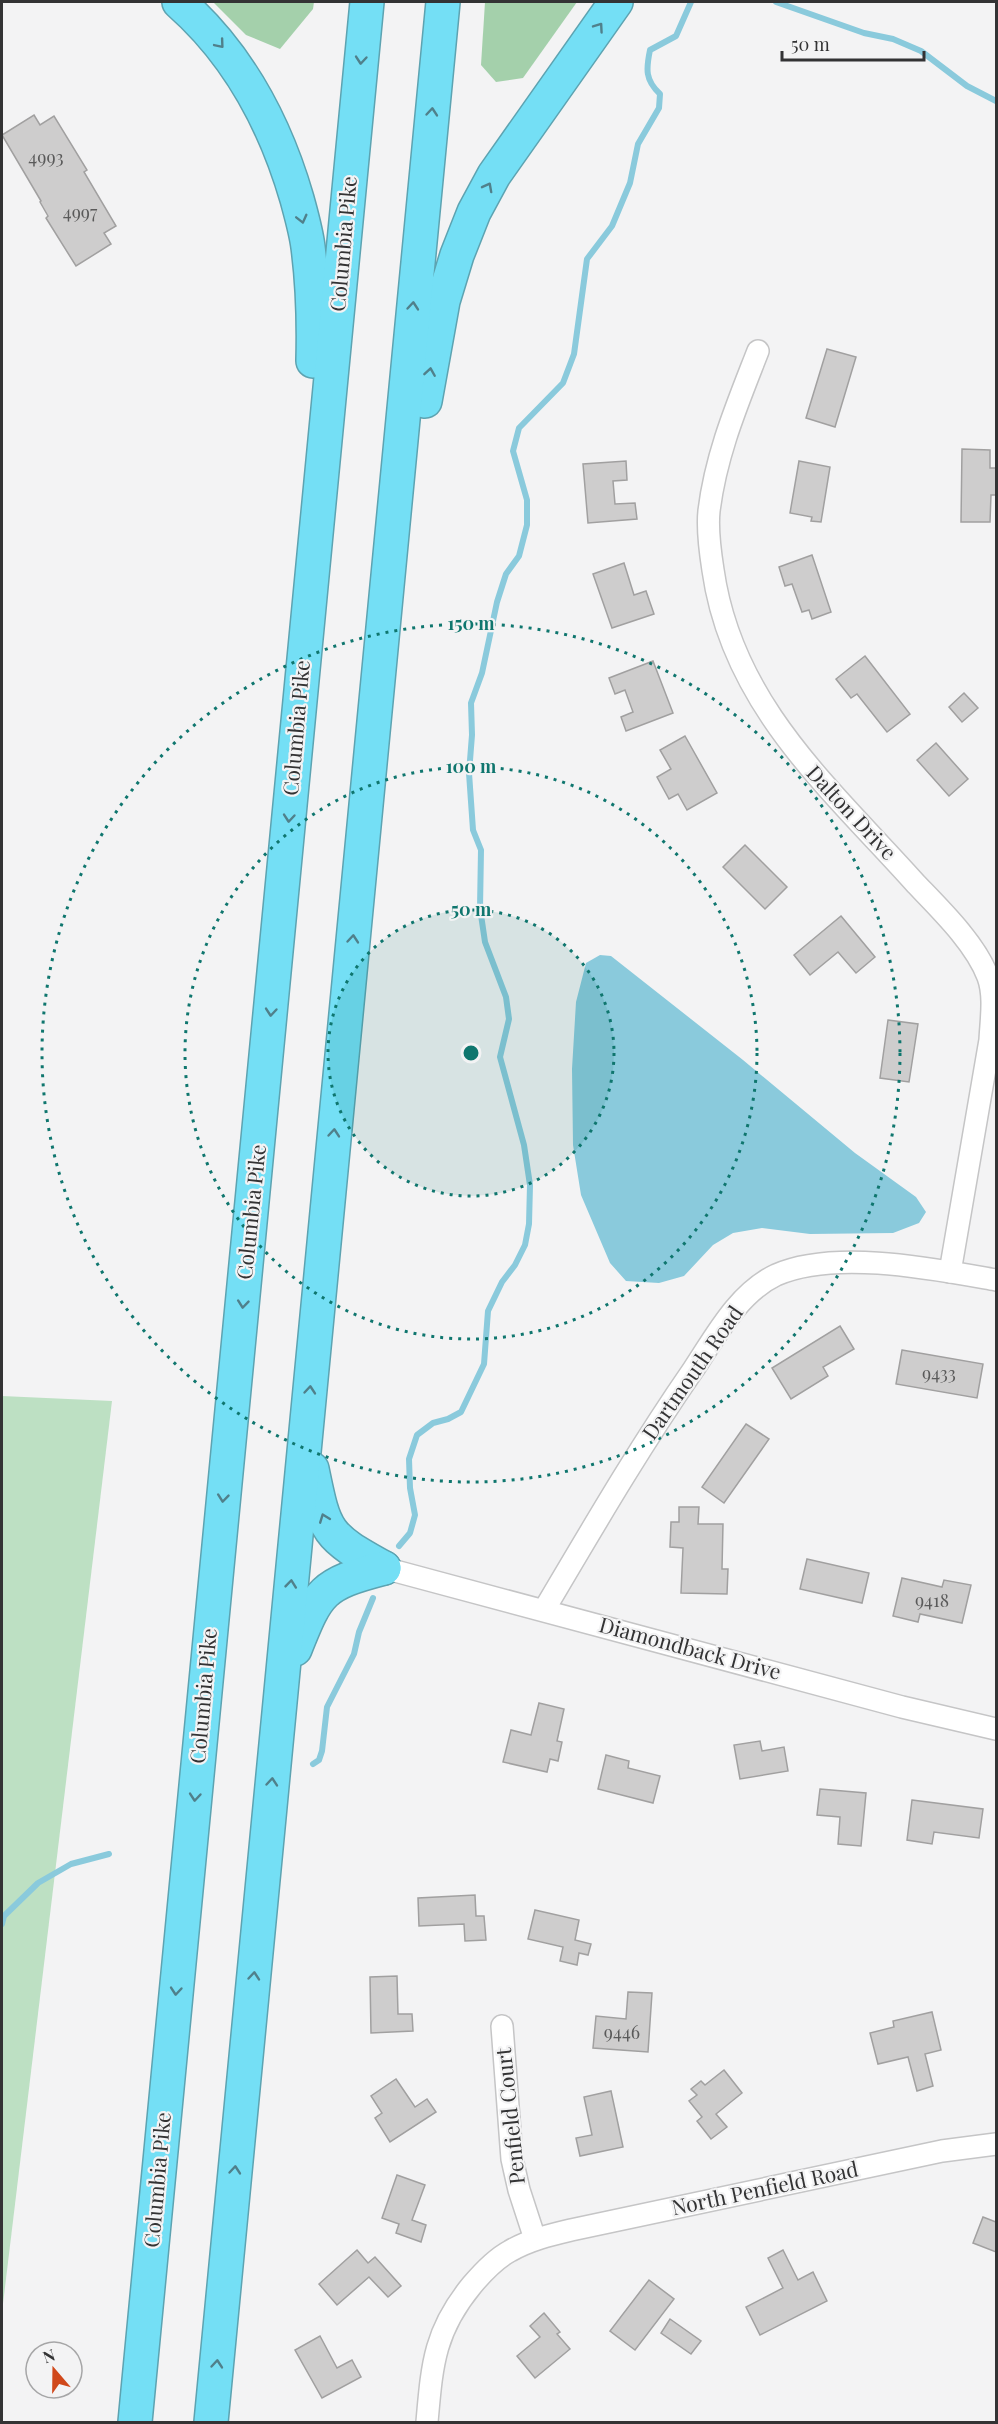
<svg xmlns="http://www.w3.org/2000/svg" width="998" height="2424" viewBox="0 0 998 2424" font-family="'Playfair Display',serif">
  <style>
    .green { fill: #bde0c3 }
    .forest { fill: #a4d0ab }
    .water { fill: #8acadc }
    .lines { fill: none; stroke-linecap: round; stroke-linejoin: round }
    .stream { stroke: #8acadc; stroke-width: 6 }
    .building { fill: #cecdcd; stroke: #a1a0a0; stroke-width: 1.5 }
    .minor-casing { stroke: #c5c5c6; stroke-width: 24 }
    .motorway-casing { stroke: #5da3b1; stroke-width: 36 }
    .minor { stroke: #fff; stroke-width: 21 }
    .motorway { stroke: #74dff5; stroke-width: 33 }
    .oneway { stroke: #50808b }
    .ring { fill: none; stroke: #0f766e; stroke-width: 3; stroke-dasharray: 3 6 }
    .labels { text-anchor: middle; stroke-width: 4.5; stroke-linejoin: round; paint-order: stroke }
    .number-label { font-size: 18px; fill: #5a5a5a }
    .street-label { font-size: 21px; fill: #333334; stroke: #f3f3f4 }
    .centre { fill: #0f766e; stroke: #f3f3f4; stroke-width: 3 }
    .ring-label { font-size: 18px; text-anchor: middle; font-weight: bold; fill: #0f766e; stroke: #f3f3f4; stroke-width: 4.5; stroke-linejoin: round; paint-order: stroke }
  </style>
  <rect width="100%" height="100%" fill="#f3f3f4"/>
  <polygon class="green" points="2,1396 112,1401 2,2312"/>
  <g class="forest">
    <polygon points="213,2 314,2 313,9 280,49 246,35"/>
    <polygon points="485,2 577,2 523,78 496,82 481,65"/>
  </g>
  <polygon class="water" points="600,955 611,956 743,1060 855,1153 916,1197 926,1212 919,1223 893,1233 810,1234 762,1228 733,1233 713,1245 684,1276 659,1283 626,1281 610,1263 581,1195 573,1145 572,1069 576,1002 586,963"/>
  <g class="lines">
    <g class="stream">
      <polyline points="776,2 864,33 893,39 921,51 967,86 996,101"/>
      <path d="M 399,1546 L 410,1533 L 415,1515 L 410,1488 L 409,1459 L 417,1435 L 433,1423 L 448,1419 L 461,1412 L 484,1364 L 488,1311 L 502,1282 L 515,1265 L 525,1245 L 529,1224 L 530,1185 L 524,1145 L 500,1057 L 509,1019 L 506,997 L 485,942 L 480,908 L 481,850 L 473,830 L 469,773 L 472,735 L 471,703 L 482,673 L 497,602 L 506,574 L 519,556 L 527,525 L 527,500 L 513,451 L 519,428 L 563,383 L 574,354 L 587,259 L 612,226 L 630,183 L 638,144 L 659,108 L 660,94 C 645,80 646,69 650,50 L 676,36 L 691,2"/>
      <polyline points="313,1764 319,1760 322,1751 327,1707 354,1654 359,1632 373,1598"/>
      <polyline points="2,1924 4,1916 38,1883 71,1864 109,1854"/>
    </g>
  </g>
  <g class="building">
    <polygon points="34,115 40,125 54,116 87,170 84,172 116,226 104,233 111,244 76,266 46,218 48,216 40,202 41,201 2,135"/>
    <polygon points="827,349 856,357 835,427 806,418"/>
    <polygon points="962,449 990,450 990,468 996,468 996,495 991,495 990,522 961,522"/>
    <polygon points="626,461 627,480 613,481 615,504 635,503 637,519 588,523 583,464"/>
    <polygon points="799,461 830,467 821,522 811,521 812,517 790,513"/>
    <polygon points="812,555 831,612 812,619 809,610 802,612 792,584 785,586 779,567"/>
    <polygon points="624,563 634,595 646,591 654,614 612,628 593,574"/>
    <polygon points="865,656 910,714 887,732 857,694 851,698 836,679"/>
    <polygon points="653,661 673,713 626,731 621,717 633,712 625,690 615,694 609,678"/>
    <polygon points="964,693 978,708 962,722 949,707"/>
    <polygon points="685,736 717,793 687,810 678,794 669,799 657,777 671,769 660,750"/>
    <polygon points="936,743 968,779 949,796 917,760"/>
    <polygon points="745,845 787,887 765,909 723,867"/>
    <polygon points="841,916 875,957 856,973 838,952 810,975 794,955"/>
    <polygon points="888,1020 918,1024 909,1082 880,1078"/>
    <polygon points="840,1326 854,1349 823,1367 828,1376 791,1399 772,1368"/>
    <polygon points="902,1350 983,1364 977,1398 896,1384"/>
    <polygon points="746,1424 769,1439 724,1503 702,1487"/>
    <polygon points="679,1507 699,1507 698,1524 723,1524 722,1569 728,1569 727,1594 681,1593 683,1548 670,1547 671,1522 679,1522"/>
    <polygon points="807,1559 869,1573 862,1603 800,1589"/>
    <polygon points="902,1578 942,1587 944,1580 971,1585 962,1623 920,1614 918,1622 893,1616"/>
    <polygon points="539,1703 564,1709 557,1741 562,1742 558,1761 550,1759 547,1772 503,1762 511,1730 531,1735"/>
    <polygon points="760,1741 762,1751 784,1747 788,1771 740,1779 734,1745"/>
    <polygon points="606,1755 629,1761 628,1768 660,1776 653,1803 598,1789"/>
    <polygon points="820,1789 866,1793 861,1846 838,1844 840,1817 817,1815"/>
    <polygon points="912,1800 983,1809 979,1838 934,1832 932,1844 907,1840"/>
    <polygon points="475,1895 476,1916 484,1916 486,1940 465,1941 464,1924 419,1926 418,1898"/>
    <polygon points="535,1910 579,1920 575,1940 591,1944 588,1955 579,1953 577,1965 560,1961 563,1947 528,1939"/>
    <polygon points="397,1976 398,2014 412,2014 413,2031 371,2033 370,1977"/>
    <polygon points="628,1992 652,1993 648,2052 593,2048 596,2016 626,2019"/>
    <polygon points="932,2012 941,2050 925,2054 933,2086 917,2091 908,2057 878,2064 870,2033 894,2027 893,2021"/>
    <polygon points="724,2070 742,2093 716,2114 727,2127 711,2139 697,2121 702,2117 689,2101 697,2095 691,2089 701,2081 705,2085"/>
    <polygon points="396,2079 415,2107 427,2099 436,2112 390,2142 375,2118 382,2113 371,2096"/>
    <polygon points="611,2091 623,2147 580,2156 576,2138 592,2135 584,2097"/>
    <polygon points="397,2175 425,2185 412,2220 426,2225 421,2242 396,2233 399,2224 382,2218"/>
    <polygon points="983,2217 996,2222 996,2252 973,2243"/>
    <polygon points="357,2250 368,2263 375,2257 401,2286 388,2297 369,2277 337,2305 319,2284"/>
    <polygon points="783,2250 798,2280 813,2272 827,2301 760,2335 746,2307 783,2288 768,2258"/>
    <polygon points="649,2280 674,2299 635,2350 610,2331"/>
    <polygon points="544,2313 560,2332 557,2334 570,2349 535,2378 517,2356 540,2337 530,2326"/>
    <polygon points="670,2319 701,2341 691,2354 661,2333"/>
    <polygon points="320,2336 337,2368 352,2360 361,2377 322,2398 295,2350"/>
  </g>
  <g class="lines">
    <defs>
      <g id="minor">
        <path d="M 758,351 C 737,405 716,454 709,511 C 707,530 710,551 713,570 C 732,705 830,788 916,884 C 940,909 976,944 988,977 C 995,996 991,1020 990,1040 L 950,1272"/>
        <polyline points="384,1568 902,1707 996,1729"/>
        <path d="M 544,1610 C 592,1529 639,1448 693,1370 C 715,1337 738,1293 776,1275 C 835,1249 934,1269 996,1280"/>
        <polyline points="502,2026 512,2159 519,2190 535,2239"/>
        <path d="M 427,2422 C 432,2365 434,2331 472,2285 C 483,2272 495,2259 510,2251 C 529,2240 550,2235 571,2230 L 942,2151 L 996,2144"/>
      </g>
      <g id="motorway">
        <path d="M 179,2 C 238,54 275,123 297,199 C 301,214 306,231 308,247 C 313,285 314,323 313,361"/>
        <polyline points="425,401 443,301 457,255 474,212 494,175 616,2"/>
        <path d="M 312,1469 C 325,1533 326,1536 384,1568"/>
        <path d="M 295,1649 C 318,1591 322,1584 384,1568"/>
        <polyline points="135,2422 367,2"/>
        <polyline points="211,2422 443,2"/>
      </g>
    </defs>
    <use href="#minor" class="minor-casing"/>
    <use href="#motorway" class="motorway-casing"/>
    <use href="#minor" class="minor"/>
    <use href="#motorway" class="motorway"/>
  </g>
  <defs><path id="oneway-chevron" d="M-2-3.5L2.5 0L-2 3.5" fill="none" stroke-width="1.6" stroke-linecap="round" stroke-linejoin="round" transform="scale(1.5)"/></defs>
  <g class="oneway">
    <use href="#oneway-chevron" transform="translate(599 27) rotate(-55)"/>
    <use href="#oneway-chevron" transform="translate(220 44) rotate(50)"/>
    <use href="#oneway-chevron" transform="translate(361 60) rotate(95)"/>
    <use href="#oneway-chevron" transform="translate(432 112) rotate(-85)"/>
    <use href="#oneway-chevron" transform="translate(488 187) rotate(-62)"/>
    <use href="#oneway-chevron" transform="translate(302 219) rotate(76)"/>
    <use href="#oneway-chevron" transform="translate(413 306) rotate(-85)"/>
    <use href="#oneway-chevron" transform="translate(430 372) rotate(-81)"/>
    <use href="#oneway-chevron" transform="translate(289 818) rotate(95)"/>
    <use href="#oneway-chevron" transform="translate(353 939) rotate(-85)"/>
    <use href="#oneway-chevron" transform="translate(271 1012) rotate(95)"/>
    <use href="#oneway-chevron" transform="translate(334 1133) rotate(-85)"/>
    <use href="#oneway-chevron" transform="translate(243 1304) rotate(96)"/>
    <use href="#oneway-chevron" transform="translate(310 1390) rotate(-85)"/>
    <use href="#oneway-chevron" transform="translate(223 1498) rotate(96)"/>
    <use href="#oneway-chevron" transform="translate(324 1518) rotate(-111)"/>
    <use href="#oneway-chevron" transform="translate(291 1584) rotate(-84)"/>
    <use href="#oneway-chevron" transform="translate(272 1782) rotate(-85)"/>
    <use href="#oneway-chevron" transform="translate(195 1797) rotate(95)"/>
    <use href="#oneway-chevron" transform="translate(254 1976) rotate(-85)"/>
    <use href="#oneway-chevron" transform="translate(176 1991) rotate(95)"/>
    <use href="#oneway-chevron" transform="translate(235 2170) rotate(-85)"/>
    <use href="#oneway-chevron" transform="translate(217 2364) rotate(-85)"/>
  </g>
  <circle cx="471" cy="1053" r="143" fill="#0f766e" fill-opacity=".12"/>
  <g class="ring">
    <circle cx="471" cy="1053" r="143"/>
    <circle cx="471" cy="1053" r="286"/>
    <circle cx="471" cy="1053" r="429"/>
  </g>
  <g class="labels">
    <g class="number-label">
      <text x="46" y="164">4993</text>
      <text x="80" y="219">4997</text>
      <text x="939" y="1380">9433</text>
      <text x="932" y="1607">9418</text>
      <text x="622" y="2039">9446</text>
    </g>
    <g class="street-label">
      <text transform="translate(344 244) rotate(-85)" y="7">Columbia Pike</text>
      <text transform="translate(297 728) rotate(-85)" y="7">Columbia Pike</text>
      <text transform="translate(851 813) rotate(47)" y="7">Dalton Drive</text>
      <text transform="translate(252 1212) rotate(-84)" y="7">Columbia Pike</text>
      <text transform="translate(693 1373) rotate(-55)" y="7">Dartmouth Road</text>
      <text transform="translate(690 1649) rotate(15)" y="7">Diamondback Drive</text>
      <text transform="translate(204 1696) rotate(-85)" y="7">Columbia Pike</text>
      <text transform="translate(511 2116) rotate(-96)" y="7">Penfield Court</text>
      <text transform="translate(158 2180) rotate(-85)" y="7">Columbia Pike</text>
      <text transform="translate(765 2189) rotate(-12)" y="7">North Penfield Road</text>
    </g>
  </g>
  <circle cx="471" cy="1053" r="9" class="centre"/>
  <g class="ring-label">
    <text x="471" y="630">150 m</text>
    <text x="471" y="773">100 m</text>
    <text x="471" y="916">50 m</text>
  </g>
  <rect width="998" height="2424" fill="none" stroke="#333334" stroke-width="6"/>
  <g transform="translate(54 2370) rotate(340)"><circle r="28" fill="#f3f3f4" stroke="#a6a6a7" stroke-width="1.5"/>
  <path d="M0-4.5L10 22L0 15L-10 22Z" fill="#d0481b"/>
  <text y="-9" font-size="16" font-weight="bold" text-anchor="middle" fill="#333334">N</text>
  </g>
  <path d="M782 51v9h142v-9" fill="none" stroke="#333334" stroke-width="3"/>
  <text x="791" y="51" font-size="18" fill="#333334" stroke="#f3f3f4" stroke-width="4.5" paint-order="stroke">50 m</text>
</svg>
